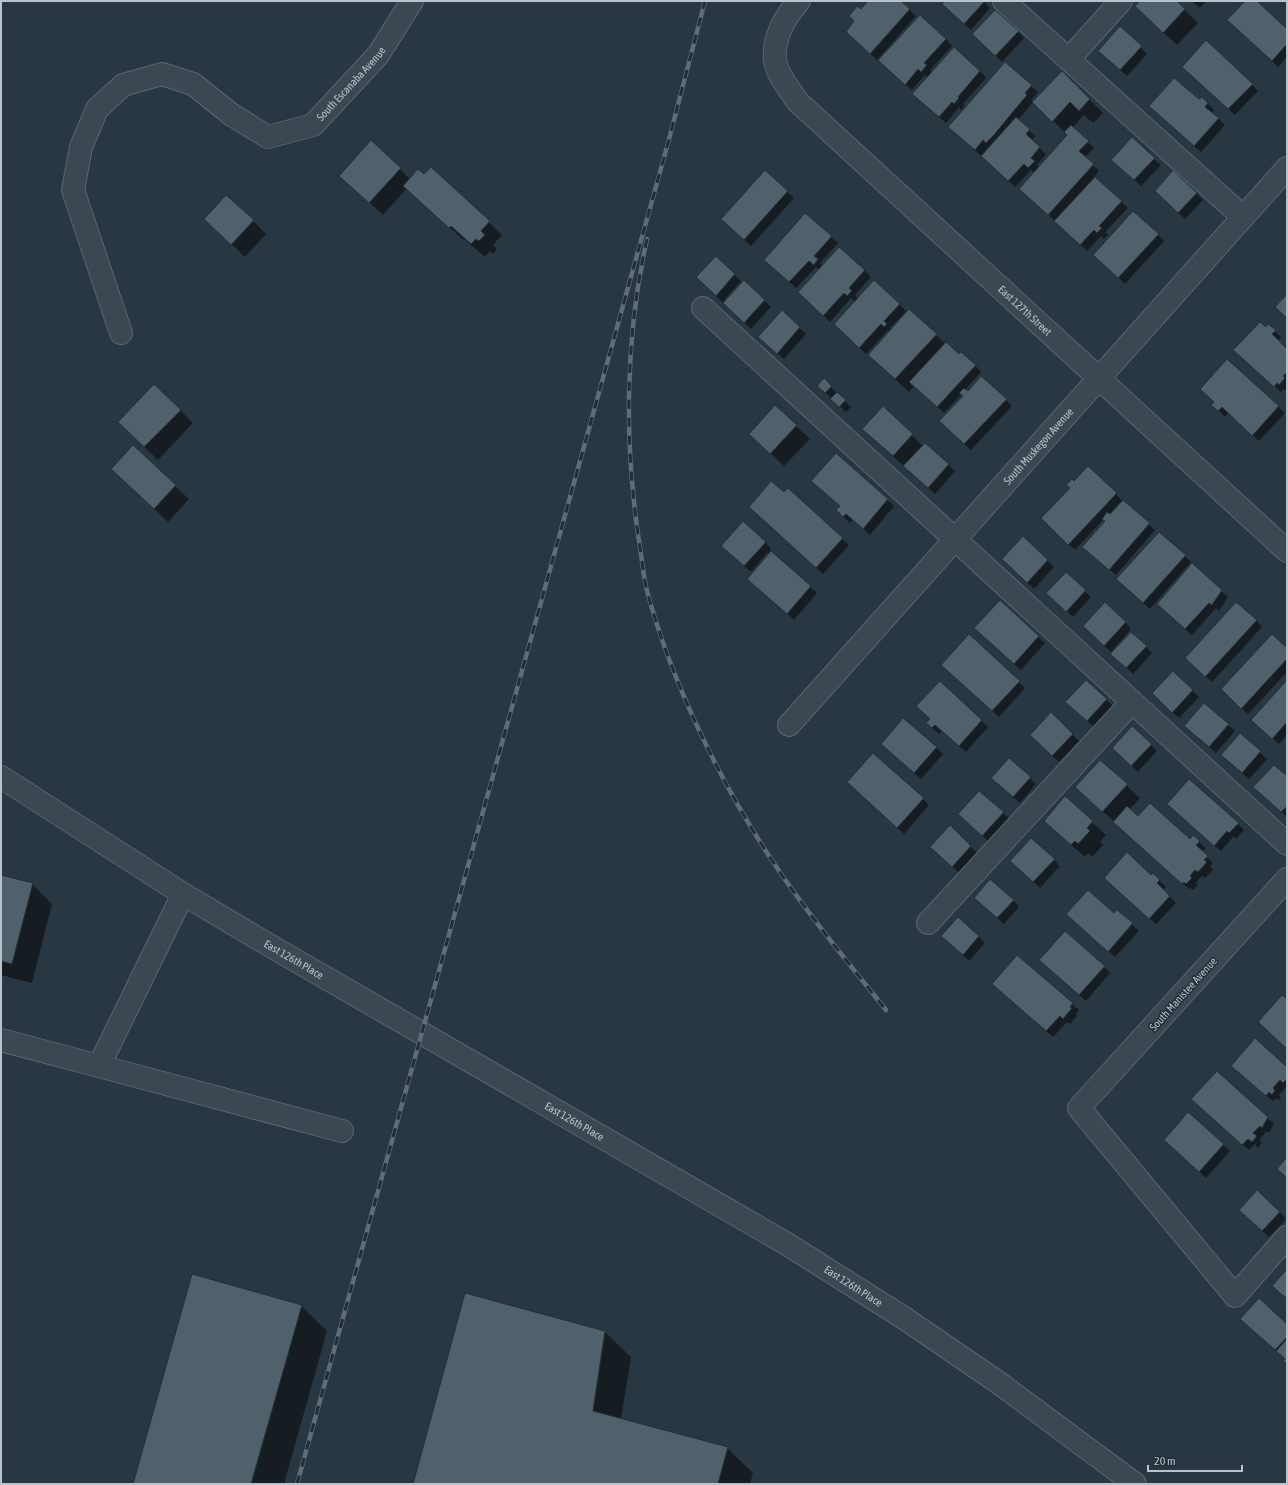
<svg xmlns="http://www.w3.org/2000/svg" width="1288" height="1485" viewBox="0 0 1288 1485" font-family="'Asap Condensed',sans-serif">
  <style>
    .shadow { fill: #0007; fill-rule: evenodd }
    .building { fill: #51616c; stroke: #233039 }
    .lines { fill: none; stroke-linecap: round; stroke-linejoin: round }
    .minor-casing { stroke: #5a666f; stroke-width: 24 }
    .minor { stroke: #3c4851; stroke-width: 22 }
    .rail-casing { stroke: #5f6d78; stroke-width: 4.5 }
    .rail { stroke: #212e37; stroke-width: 3; stroke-dasharray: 9; stroke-linecap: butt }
    .labels { text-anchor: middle; stroke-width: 3; stroke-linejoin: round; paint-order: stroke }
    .street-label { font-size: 11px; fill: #b9c3cb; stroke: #212e37 }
  </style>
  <rect width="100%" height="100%" fill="#283741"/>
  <g class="shadow">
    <polygon points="869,1 900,1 916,16 877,60 854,38 861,11"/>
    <polygon points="946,1 983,1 990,8 971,30 950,10"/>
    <polygon points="1141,1 1175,1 1198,23 1177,45 1149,19"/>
    <polygon points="1192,1 1206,1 1200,8"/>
    <polygon points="1246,1 1255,1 1287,30 1287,57 1278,67 1235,26"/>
    <polygon points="1120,27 1147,54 1127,76 1106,57"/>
    <polygon points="1018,32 1024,38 1002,62 980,41"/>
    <polygon points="946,39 952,46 930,70 933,73 980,71 986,78 963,104 965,105 961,110 959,107 946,123 920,101 929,78 925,75 912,90 886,66"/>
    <path d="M 1005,64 L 1038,92 L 1031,100 L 1033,102 L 1062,72 L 1103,113 L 1093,123 L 1084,115 L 1072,128 L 1094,148 L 1085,157 L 1099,171 L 1094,177 L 1128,208 L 1105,232 L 1108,235 L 1104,239 L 1101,236 L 1087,251 L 1027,195 L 1035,173 L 1031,170 L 1015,187 L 956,133 ZM 1033,102 L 1068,135 L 1040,167 L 1037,165 L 1046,154 L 1032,140 L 1035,136 L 1018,120 Z"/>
    <polygon points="1189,73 1252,85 1258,91 1235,115"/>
    <polygon points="1202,98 1214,110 1212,113 1225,125 1201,152 1157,112 1199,101"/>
    <polygon points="1132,139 1161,165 1141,186 1119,166"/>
    <polygon points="431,168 502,235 493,245 497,249 493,254 490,251 485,257 464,239 463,240 407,188 383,215 353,187 400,169 410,179 424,176"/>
    <polygon points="765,172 794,198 751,246 729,226"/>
    <polygon points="1173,172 1203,200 1185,219 1163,198"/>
    <polygon points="253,221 266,234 245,257 219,232"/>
    <polygon points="1158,235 1164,241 1125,284 1101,261"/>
    <polygon points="831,237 838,243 820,263 823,266 840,248 865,271 871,277 855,295 858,299 899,304 906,311 890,328 892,330 936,335 959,356 975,365 981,372 965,390 968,392 1006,400 1012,406 971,450 947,428 964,396 962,394 944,413 914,386 909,392 869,355 890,332 888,330 866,354 841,330 855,302 851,298 830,322 799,292 820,270 816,267 796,288 765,260"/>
    <polygon points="716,257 741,281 725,299 727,300 744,282 771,307 751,329 703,284"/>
    <polygon points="782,312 806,334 784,359 766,343"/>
    <polygon points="1275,331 1281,337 1278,341 1287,350 1287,390 1286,391 1284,389 1281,392 1241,356"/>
    <polygon points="1227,361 1285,413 1259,441 1228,413 1225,417 1213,405 1215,402 1201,388"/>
    <polygon points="824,380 851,407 846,412 825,392"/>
    <polygon points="883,408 923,446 926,444 955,471 935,494 877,442"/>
    <polygon points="180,410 193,423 158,460 132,435"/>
    <polygon points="796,426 810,439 784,466 750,434"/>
    <polygon points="133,447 189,499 168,522 112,469"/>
    <polygon points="836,454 894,506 870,535 853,520 850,523 837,510 841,507"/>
    <polygon points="1116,494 1122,501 1155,530 1116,575 1090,553 1106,521 1104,519 1075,550 1042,518"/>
    <polygon points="756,513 842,539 849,545 823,574"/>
    <polygon points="1023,538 1054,567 1034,589 1009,565"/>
    <polygon points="765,542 771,549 769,551 817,593 794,620 748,579 769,554 767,553 751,572 729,553"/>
    <polygon points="1185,556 1191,562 1150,609 1124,586"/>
    <polygon points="1066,573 1091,597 1073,617 1054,599"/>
    <polygon points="1221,591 1228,597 1219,611 1216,608 1192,635 1164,610"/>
    <polygon points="1000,602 1045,643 1021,670 982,634"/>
    <polygon points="1256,620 1262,627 1212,682 1193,664"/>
    <polygon points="1125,622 1131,629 1111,652 1091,633"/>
    <polygon points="1146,647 1152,653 1133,674 1118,660"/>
    <polygon points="1287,649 1287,672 1248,714 1228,696"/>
    <polygon points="948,671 1019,682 1025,688 999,717"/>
    <polygon points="1173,672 1199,697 1179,718 1159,700"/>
    <polygon points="1086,681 1113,706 1094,727 1073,708"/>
    <polygon points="1287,681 1287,735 1279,744 1259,727"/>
    <polygon points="940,683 988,727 966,752 942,731 939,734 928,723 931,719"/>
    <polygon points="1204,704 1235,731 1216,753 1191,732"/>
    <polygon points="1051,714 1079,741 1059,762 1037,742"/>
    <polygon points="903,719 943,754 921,779 882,744"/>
    <polygon points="1240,734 1267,759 1249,779 1229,762"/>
    <polygon points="1151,745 1157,751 1138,772 1119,754"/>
    <polygon points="1100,761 1140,798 1130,809 1138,817 1190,841 1199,842 1206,848 1202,852 1213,863 1210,866 1213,870 1205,878 1202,876 1196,883 1198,885 1193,890 1191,888 1189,889 1090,800"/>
    <polygon points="1030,778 1036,784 1020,803 999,785"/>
    <polygon points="1287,778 1287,817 1268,800"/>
    <polygon points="855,788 923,799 929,805 904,834"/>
    <polygon points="979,792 1010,819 989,842 966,820"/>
    <polygon points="1065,798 1106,835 1100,842 1103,845 1092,857 1088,853 1085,857 1045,821"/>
    <polygon points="1175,811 1238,824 1244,830 1236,839 1234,836 1221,851"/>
    <polygon points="950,826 977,853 959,873 937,853"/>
    <polygon points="1054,860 1060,866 1040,888 1018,867"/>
    <polygon points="1,876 32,884 52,904 32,983 1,975"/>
    <polygon points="1151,876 1159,880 1166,887 1163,890 1176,903 1156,924 1111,884"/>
    <polygon points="975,898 1013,900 1019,907 1004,924"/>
    <polygon points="1117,911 1139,931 1115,957 1074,921 1114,914"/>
    <polygon points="958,918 985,943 969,961 942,936"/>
    <polygon points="1017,957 1079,1010 1076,1014 1077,1016 1070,1024 1067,1022 1053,1037 993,984"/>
    <polygon points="1047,966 1104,967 1110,973 1086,1001"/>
    <polygon points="1287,1069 1287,1086 1279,1095 1281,1098 1278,1100 1276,1098 1273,1101 1239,1072"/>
    <polygon points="1199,1106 1267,1118 1274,1124 1269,1133 1267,1131 1259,1140 1262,1143 1258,1148 1255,1144 1249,1150"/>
    <polygon points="1188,1113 1230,1151 1206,1178 1171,1146"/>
    <polygon points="1280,1212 1286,1219 1269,1237 1247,1216"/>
    <polygon points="301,1306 327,1331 284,1484 134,1484"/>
    <polygon points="1241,1319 1287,1325 1287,1363 1286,1360"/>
    <polygon points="605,1332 631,1357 621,1419 727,1448 753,1473 750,1484 414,1484"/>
  </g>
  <g class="building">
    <polygon points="868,1 901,1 910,9 870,54 846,32 854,21 849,16 857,6 861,9"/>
    <polygon points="945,1 985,1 964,24 942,4"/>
    <polygon points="1140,1 1177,1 1185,9 1163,33 1135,6"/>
    <polygon points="1245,1 1257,1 1287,29 1287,44 1272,61 1227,20"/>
    <polygon points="995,10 1019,31 995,56 972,34"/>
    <polygon points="920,15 946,39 924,63 927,65 921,72 918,69 905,85 878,60"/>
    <polygon points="1120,26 1142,46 1120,70 1098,51"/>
    <polygon points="1206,40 1253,84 1228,109 1182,67"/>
    <polygon points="954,47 980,71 958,97 959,98 954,104 952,102 939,117 912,94"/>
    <polygon points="1005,62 1032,85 1025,93 1027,95 993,136 986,143 983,140 975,150 948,127"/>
    <polygon points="1062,71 1090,99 1079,111 1070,102 1052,122 1032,102"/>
    <polygon points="1174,78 1199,99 1202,97 1208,103 1205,107 1219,118 1194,146 1149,106"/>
    <polygon points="1016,117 1030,129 1026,134 1040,147 1031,158 1035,161 1028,168 1024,164 1008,181 981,156"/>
    <polygon points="1071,125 1089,141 1079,151 1094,164 1048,215 1019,189 1067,135 1064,132"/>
    <polygon points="1132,137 1155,158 1134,180 1111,160"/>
    <polygon points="371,140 401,168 369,203 339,176"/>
    <polygon points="431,167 490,221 481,231 485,235 479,241 476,239 471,244 451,226 449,228 403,186 418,169 424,174"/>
    <polygon points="765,170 788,191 744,240 721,219"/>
    <polygon points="1173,170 1197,193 1178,213 1155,191"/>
    <polygon points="1095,177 1122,201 1099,226 1102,228 1097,233 1094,230 1080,245 1054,221"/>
    <polygon points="226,195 254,220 231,245 204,219"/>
    <polygon points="1133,211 1159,234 1118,278 1093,255"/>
    <polygon points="805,213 832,236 814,256 818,259 814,265 809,261 789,282 764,260"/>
    <polygon points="839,247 865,270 849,288 852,291 847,296 844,293 823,316 798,292"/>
    <polygon points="716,256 735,274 716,296 696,277"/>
    <polygon points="744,280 765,300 744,323 723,303"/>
    <polygon points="874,280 900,304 884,321 887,324 884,327 881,324 859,348 834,324"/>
    <polygon points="1287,294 1287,318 1275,307"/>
    <polygon points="909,309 937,334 895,379 868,355"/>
    <polygon points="782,310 800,327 777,354 758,337"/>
    <polygon points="1260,322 1266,327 1268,324 1276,330 1272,334 1287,349 1287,372 1283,376 1285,378 1279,385 1277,383 1274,387 1233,350"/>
    <polygon points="946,342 959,354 961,352 976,365 937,407 909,382"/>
    <polygon points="1227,359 1279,406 1252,436 1222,407 1218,411 1211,405 1214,402 1200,389"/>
    <polygon points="981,376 1007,399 964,444 939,421 963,396 959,393 964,388 968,391"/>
    <polygon points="824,378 832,386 825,393 817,386"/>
    <polygon points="154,384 181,410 144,447 118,422"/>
    <polygon points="837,392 846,400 839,407 830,399"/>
    <polygon points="775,405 797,425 770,454 749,434"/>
    <polygon points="883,406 913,434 893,456 862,429"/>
    <polygon points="925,443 949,464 928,488 903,466"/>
    <polygon points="133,445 176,485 154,509 111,469"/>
    <polygon points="836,453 888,499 863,529 846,514 843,517 836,510 840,506 811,481"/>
    <polygon points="1088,466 1117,493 1068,545 1041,518 1070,488 1066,485 1072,479 1074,481"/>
    <polygon points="771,481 784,492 788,488 843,538 816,568 749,507"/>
    <polygon points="1123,500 1150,523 1109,570 1082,547 1105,521 1102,519 1107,512 1110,514"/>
    <polygon points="743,521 766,542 744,566 721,546"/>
    <polygon points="1159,532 1186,555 1143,603 1116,579"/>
    <polygon points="1023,536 1048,560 1027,583 1002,559"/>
    <polygon points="771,551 811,586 787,614 747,579"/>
    <polygon points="1192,563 1222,590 1212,605 1209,603 1185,629 1157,604"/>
    <polygon points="1066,572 1086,590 1066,612 1046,593"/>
    <polygon points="1000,600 1039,636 1014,664 974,628"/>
    <polygon points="1105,602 1126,622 1104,646 1083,626"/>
    <polygon points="1236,602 1257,620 1205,677 1185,658"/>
    <polygon points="1131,632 1147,646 1126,668 1110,654"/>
    <polygon points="969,634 1020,681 992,711 941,665"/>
    <polygon points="1272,634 1287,648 1287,659 1241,709 1221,689"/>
    <polygon points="1173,671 1193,690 1172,713 1152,693"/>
    <polygon points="1086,680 1107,699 1087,721 1065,702"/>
    <polygon points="1287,680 1287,722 1272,739 1251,720"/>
    <polygon points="940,681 982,720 959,746 935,725 932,728 926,723 930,719 916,706"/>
    <polygon points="1204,703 1229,724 1209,747 1184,726"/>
    <polygon points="1051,712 1073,734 1052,756 1030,735"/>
    <polygon points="903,718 937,747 914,773 881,744"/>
    <polygon points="1132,726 1152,744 1131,766 1112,748"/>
    <polygon points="1240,733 1261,751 1242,773 1221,755"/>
    <polygon points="873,753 924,798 897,828 847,782"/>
    <polygon points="1009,758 1031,777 1013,797 991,778"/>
    <polygon points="1100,760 1128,784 1102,812 1075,787"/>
    <polygon points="1274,765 1287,776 1287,806 1281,812 1253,787"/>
    <polygon points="1189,779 1239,823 1229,833 1227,831 1214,846 1167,804"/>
    <polygon points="979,791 1004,812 982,836 958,814"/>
    <polygon points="1065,796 1093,821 1087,828 1090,831 1078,844 1075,841 1071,845 1044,821"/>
    <polygon points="1150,803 1190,839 1193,835 1200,841 1196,845 1208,856 1204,860 1207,862 1198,872 1195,870 1190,876 1192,878 1186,884 1184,882 1182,884 1113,822 1127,806 1138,816"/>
    <polygon points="950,825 971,846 952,867 930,847"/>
    <polygon points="1031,838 1055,859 1033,882 1010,861"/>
    <polygon points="1127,852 1151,875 1153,873 1160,880 1157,883 1170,896 1149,919 1104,878"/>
    <polygon points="1,875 33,883 12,964 1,961"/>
    <polygon points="990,879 1014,900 997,918 974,898"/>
    <polygon points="1088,890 1114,913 1117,910 1133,923 1108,952 1066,914"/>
    <polygon points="958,917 979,936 963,955 941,936"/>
    <polygon points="1065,931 1105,966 1079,995 1039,960"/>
    <polygon points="1017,955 1073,1003 1070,1007 1072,1008 1063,1019 1060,1016 1046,1031 992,984"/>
    <polygon points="1282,995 1287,999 1287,1049 1258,1022"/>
    <polygon points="1255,1038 1287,1067 1287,1079 1283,1083 1280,1080 1273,1088 1275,1090 1272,1095 1269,1092 1266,1096 1231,1066"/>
    <polygon points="1217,1071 1268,1117 1262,1128 1260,1126 1253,1133 1257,1136 1252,1142 1248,1139 1242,1145 1191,1099"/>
    <polygon points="1188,1112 1224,1144 1199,1172 1164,1140"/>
    <polygon points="1287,1157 1287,1178 1277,1169"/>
    <polygon points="1257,1190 1280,1212 1262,1231 1239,1210"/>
    <polygon points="1287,1269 1287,1299 1272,1286"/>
    <polygon points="192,1274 302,1305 251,1484 133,1484"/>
    <polygon points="465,1293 605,1331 593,1411 728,1447 718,1484 413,1484"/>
    <polygon points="1259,1298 1287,1324 1287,1337 1275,1350 1240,1319"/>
    <polygon points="1287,1339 1287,1364 1283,1361 1285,1359 1276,1351"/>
  </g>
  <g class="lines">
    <defs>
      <g id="minor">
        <path id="s1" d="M 799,1 C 784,18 773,37 775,60 C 777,75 790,90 798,102 L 1287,551"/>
        <polyline points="1004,1 1243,217"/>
        <polyline points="1069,59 1121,1"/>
        <polyline points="703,308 1287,844"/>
        <path id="s2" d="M 121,333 L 73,190 L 81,147 L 97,109 L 123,85 L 162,74 L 193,84 L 232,115 L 268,137 L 313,125 L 378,55 L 412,1"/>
        <path id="s3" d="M 789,725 L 1287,168"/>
        <path id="s4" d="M 1,777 L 183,894 L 262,941 L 787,1244 L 904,1318 L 999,1383 L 1135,1484"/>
        <polyline points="1287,879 1079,1108 1235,1296 1287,1237"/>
        <polyline points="928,923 1132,702"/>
        <polyline points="1,1040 99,1066 183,894"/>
        <polyline points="99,1066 342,1131"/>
      </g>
    </defs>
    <use href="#minor" class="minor-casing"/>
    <use href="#minor" class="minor"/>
    <defs>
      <g id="rail">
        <path d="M 647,239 C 625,337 624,442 639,541 C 642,558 643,575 647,591 C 672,683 719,780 771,859 C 806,912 847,961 886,1010"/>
        <polyline points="297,1484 668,143 705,1"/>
      </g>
    </defs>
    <use href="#rail" class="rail-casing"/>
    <use href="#rail" class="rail"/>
  </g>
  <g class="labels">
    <g class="street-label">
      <text dy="4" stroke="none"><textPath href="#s2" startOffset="539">South Escanaba Avenue</textPath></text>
      <text dy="4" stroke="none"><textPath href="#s1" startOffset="422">East 127th Street</textPath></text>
      <text dy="4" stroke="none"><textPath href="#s3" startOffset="374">South Muskegon Avenue</textPath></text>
      <text dy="4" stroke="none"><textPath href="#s4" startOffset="345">East 126th Place</textPath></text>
      <text transform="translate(1183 994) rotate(-48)" y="4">South Manistee Avenue</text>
      <text dy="4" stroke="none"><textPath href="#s4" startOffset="669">East 126th Place</textPath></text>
      <text dy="4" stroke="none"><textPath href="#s4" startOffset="993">East 126th Place</textPath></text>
    </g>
  </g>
  <rect width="1288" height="1485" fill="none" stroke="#b9c3cb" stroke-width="4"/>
  <path d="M1148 1465v6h94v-6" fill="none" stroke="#b9c3cb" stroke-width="2"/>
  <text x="1154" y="1465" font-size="12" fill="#b9c3cb" stroke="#212e37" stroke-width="3" paint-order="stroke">20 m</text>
</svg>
